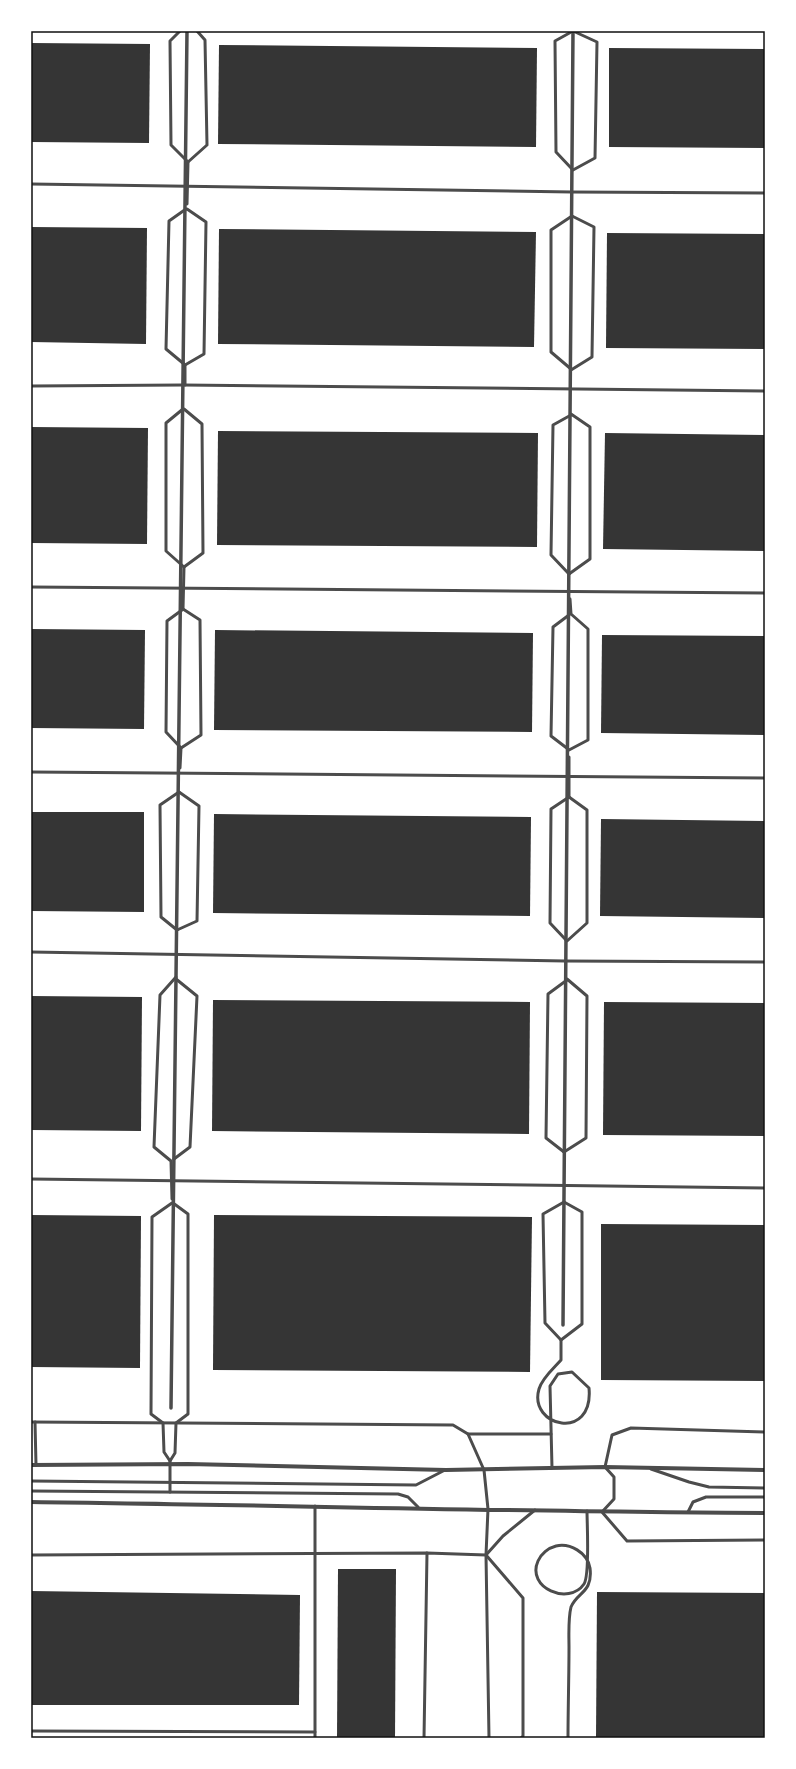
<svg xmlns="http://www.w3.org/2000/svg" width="796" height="1769" viewBox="0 0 796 1769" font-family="'Work Sans',sans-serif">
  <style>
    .building { fill: #353535 }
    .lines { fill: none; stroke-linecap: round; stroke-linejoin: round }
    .service { stroke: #4c4c4c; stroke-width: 3 }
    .pedestrian { stroke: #4c4c4c; stroke-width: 3.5 }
    .minor { stroke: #4c4c4c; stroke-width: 4 }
    .neatline { fill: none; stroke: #111; stroke-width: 1.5 }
  </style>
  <rect width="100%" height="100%" fill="#fff"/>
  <g class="building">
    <polygon points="31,43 150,44 149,143 31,142"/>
    <polygon points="219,45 537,48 536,147 218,144"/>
    <polygon points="609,48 765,49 765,148 609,147"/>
    <polygon points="31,227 147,228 146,344 31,342"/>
    <polygon points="219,229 536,232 534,347 218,344"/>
    <polygon points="607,233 765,234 765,349 606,348"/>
    <polygon points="31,427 148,428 147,544 31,543"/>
    <polygon points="218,431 538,433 537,547 217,545"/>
    <polygon points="605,433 765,435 765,551 603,549"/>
    <polygon points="31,629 145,630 144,729 31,728"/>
    <polygon points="215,630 533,633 532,732 214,730"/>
    <polygon points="602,635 765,636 765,735 601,733"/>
    <polygon points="31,812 144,812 144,912 31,911"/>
    <polygon points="214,814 531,817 530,916 213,913"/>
    <polygon points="601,819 765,821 765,918 600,916"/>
    <polygon points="31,996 142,997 141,1131 31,1130"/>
    <polygon points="213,1000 530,1002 529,1134 212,1131"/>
    <polygon points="604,1002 765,1003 765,1136 603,1135"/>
    <polygon points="31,1215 141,1216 140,1368 31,1367"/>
    <polygon points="214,1215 532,1217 530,1372 213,1370"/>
    <polygon points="601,1224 765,1225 765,1381 601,1380"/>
    <polygon points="338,1569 396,1569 395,1738 337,1738"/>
    <polygon points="31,1591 300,1595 299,1705 31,1705"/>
    <polygon points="597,1592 765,1593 765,1738 596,1738"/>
  </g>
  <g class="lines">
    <g class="service">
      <polyline points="180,31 170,41 171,145 188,162 187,204"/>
      <polyline points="573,31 597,42 595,158 573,170"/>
      <polyline points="188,162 207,145 205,40 197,31"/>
      <polyline points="572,169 556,152 555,41 573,31"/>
      <polyline points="31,184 572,192 765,193"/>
      <polyline points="184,364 166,349 169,221 186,209"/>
      <polyline points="185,365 204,354 206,222 187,209"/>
      <polyline points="571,369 551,352 551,230 572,216"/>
      <polyline points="571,370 592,357 594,227 572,216"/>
      <polyline points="185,385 185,365"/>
      <polyline points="31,386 183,385 765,391"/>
      <polyline points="183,409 166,423 166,551 184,567 183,609"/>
      <polyline points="184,567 203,553 202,424 184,409"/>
      <polyline points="569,574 551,555 553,425 571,415"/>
      <polyline points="569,574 590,559 590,427 571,414"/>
      <polyline points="31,587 765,593"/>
      <polyline points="181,748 201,735 200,620 183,609"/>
      <polyline points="568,749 551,736 553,627 569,615"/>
      <polyline points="569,750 588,740 588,629 571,614 570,599"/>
      <polyline points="180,768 181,748 166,732 167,621 182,610"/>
      <polyline points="31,772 765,778"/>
      <polyline points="569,797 569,757"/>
      <polyline points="177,930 197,921 199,806 179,792"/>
      <polyline points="177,930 161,917 160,805 179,792"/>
      <polyline points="566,940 550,923 551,809 569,797"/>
      <polyline points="567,941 587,923 587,810 569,797"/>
      <polyline points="31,952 565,961 765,962"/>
      <polyline points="564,1152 586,1138 587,996 567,979"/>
      <polyline points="564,1152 546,1138 548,994 567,980"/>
      <polyline points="174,1159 190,1147 197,996 176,979"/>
      <polyline points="31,1179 765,1188"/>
      <polyline points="172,1199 171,1161 154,1147 160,995 176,977"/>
      <polyline points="561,1340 582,1324 582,1212 564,1202"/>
      <polyline points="31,1422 453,1425 468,1434 484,1470 488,1509 486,1555 489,1738"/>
      <polyline points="35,1422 36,1465"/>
      <polyline points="765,1432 631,1428 612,1435 605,1467 614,1477 614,1499 602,1512 627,1541 765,1540"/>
      <polyline points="468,1434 551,1434"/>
      <polyline points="170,1461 175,1453 176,1423 188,1414 188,1214 173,1203"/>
      <path d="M 552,1468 L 550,1386 L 558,1374 L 572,1372 L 589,1388 C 594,1442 528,1427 539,1389 C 542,1378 554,1368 561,1360 L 561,1340 L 545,1323 L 543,1214 L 564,1202"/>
      <polyline points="651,1469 689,1482 709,1487 765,1488"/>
      <polyline points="31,1481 416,1485 445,1470"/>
      <polyline points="31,1491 398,1494 408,1497 418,1507"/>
      <polyline points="170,1492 170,1461 164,1452 163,1423 151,1414 152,1217 172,1203"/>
      <polyline points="688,1512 693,1502 706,1497 765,1497"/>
      <polyline points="31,1555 427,1553 486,1555 523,1598 523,1736 521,1738"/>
      <polyline points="486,1555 503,1536 535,1510"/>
      <polyline points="31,1731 315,1732"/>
      <polyline points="315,1738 315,1506"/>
      <polyline points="424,1738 427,1553"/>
      <path d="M 568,1738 C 568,1708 569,1677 569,1647 C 569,1635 568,1619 571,1607 C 577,1592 593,1593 590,1568 C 587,1552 570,1543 556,1546 C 548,1548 541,1554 538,1561 C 526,1588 569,1606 584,1584 C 590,1575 587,1525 587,1511"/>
    </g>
    <g class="pedestrian">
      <polyline points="563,1325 573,31"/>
      <polyline points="171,1408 187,31"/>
    </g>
    <g class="minor">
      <polyline points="31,1465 188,1464 446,1470 605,1467 765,1470"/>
      <path d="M 31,1502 C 276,1505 520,1512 765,1513"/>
    </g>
  </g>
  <rect width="796" height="1769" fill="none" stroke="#ffffff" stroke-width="64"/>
  <rect x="32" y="32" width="732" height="1705" class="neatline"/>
</svg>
